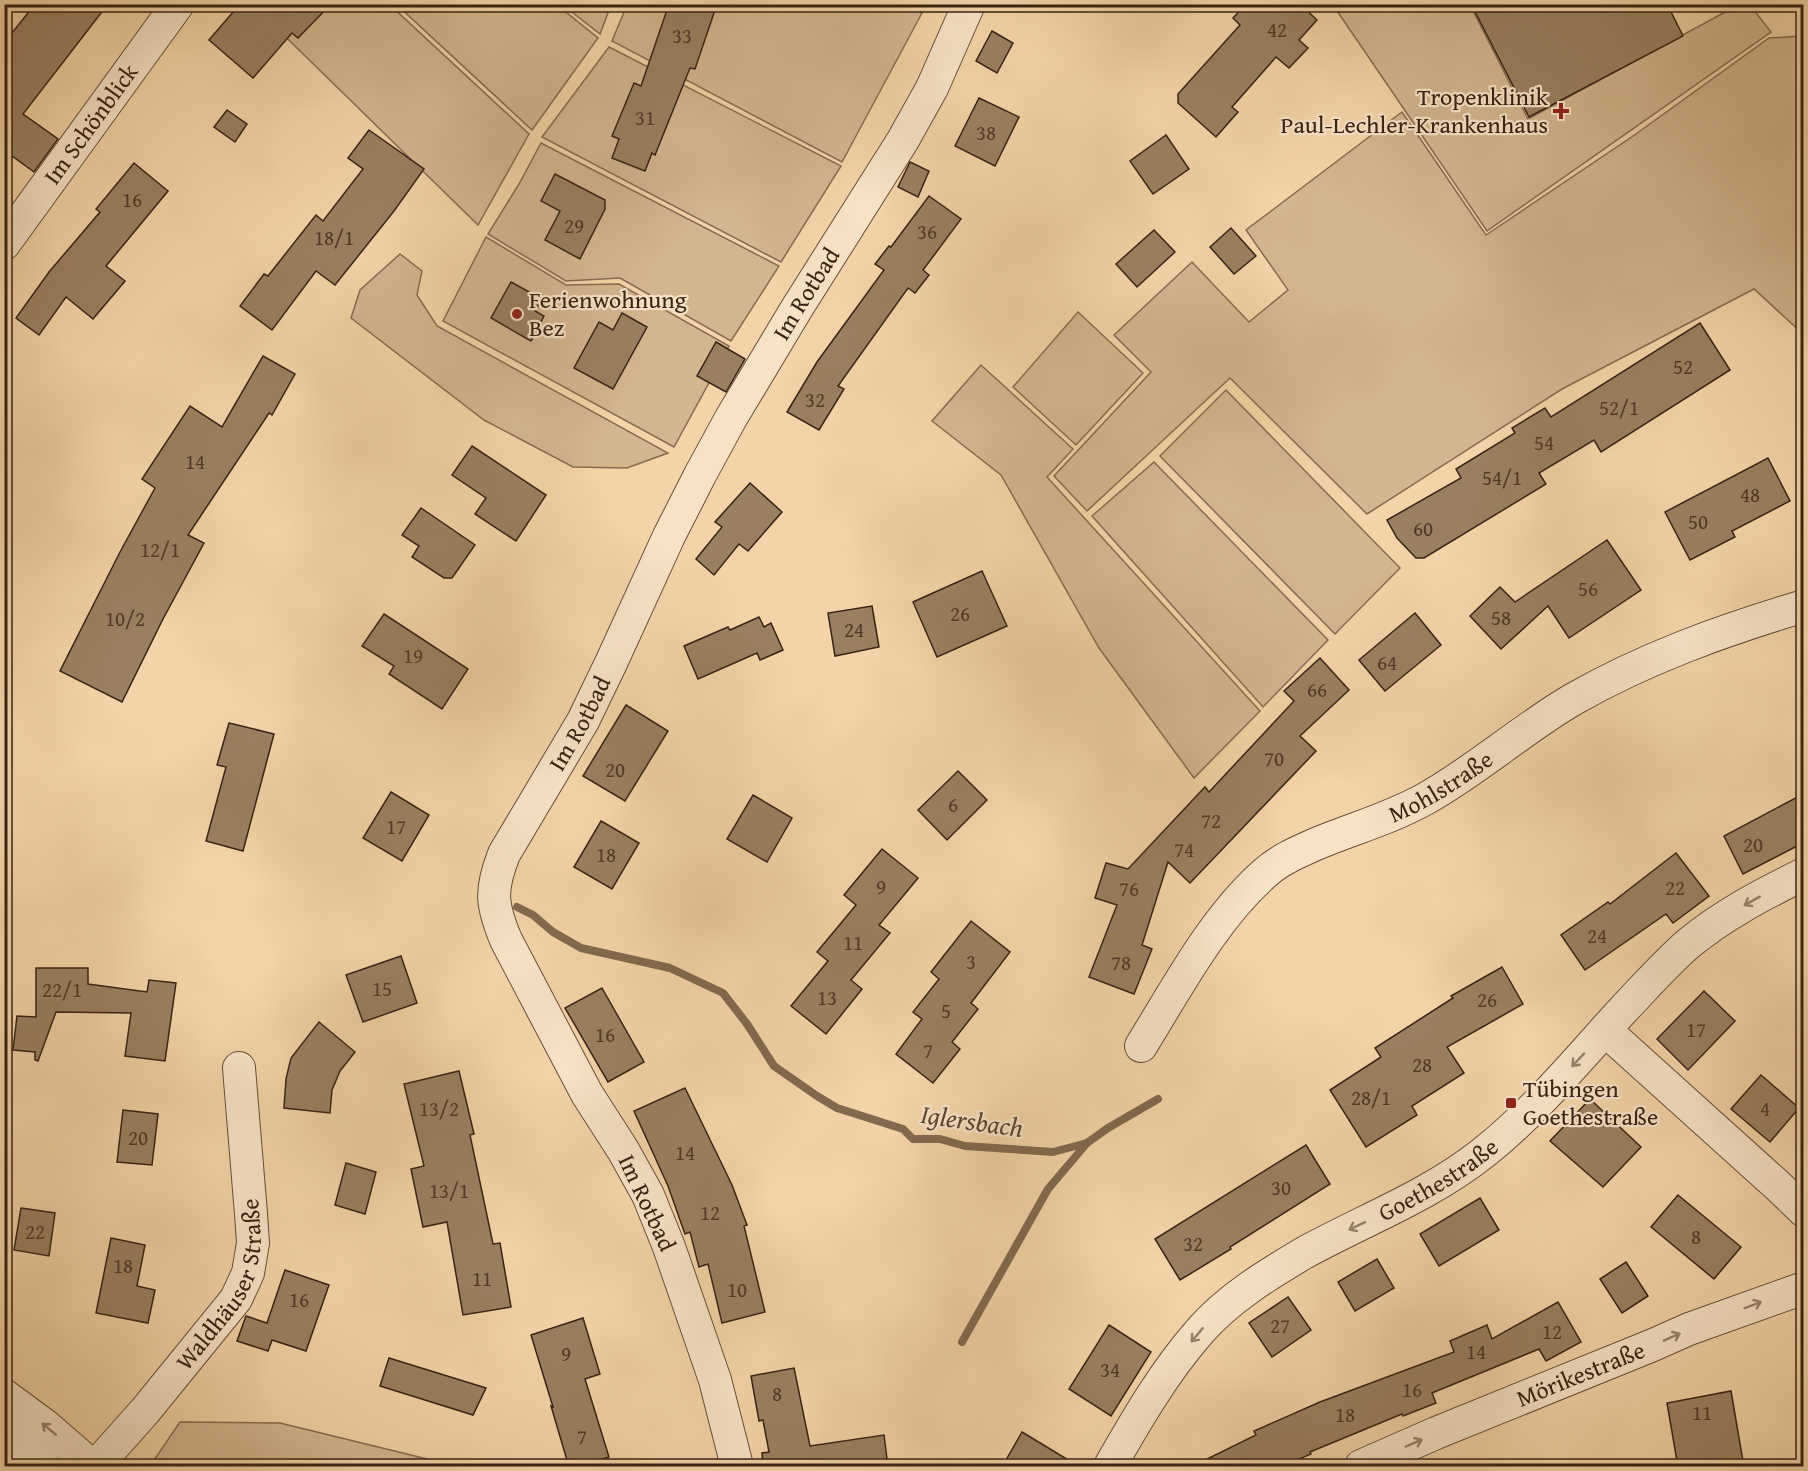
<svg xmlns="http://www.w3.org/2000/svg" width="1808" height="1471" viewBox="0 0 1808 1471" font-family="'Gentium Book Plus',serif">
  <style>
    .green { fill: #d3b58e; stroke: #866c51; stroke-width: 1.5 }
    .lines { fill: none; stroke-linecap: round; stroke-linejoin: round }
    .stream { stroke: #83694e; stroke-width: 8 }
    .building { fill: #9a7f60; stroke: #392314; stroke-width: 1.5 }
    .street-casing { stroke: #684f39; stroke-width: 34 }
    .street { stroke: #f7e2c6; stroke-width: 32 }
    .oneway { stroke: #98826d }
    .poi-dot { fill: #8f2418; stroke: #f7e2c6; stroke-width: 2 }
    .labels { text-anchor: middle; stroke-width: 4.5; stroke-linejoin: round; paint-order: stroke }
    .number-label { font-size: 21px; fill: #513a27 }
    .poi-label { font-size: 24px; fill: #392314; stroke: #f7e2c6; text-anchor: start }
    .street-label { font-size: 24px; fill: #392314; stroke: #f7e2c6 }
    .water-label { font-size: 26px; font-style: italic; fill: #5e4631; stroke: #f7e2c6 }
  </style>
  <rect width="100%" height="100%" fill="#f3d3a7"/>
  <filter id="stains"><feTurbulence type="fractalNoise" baseFrequency=".00333" numOctaves="4"/><feColorMatrix values="0 0 0 0 .2 0 0 0 0 .09 0 0 0 0 .02 0 0 0 .5 -.17"/></filter>
  <radialGradient id="worn" r=".72"><stop offset=".6" stop-color="#630" stop-opacity="0"/><stop offset="1" stop-color="#630" stop-opacity=".3"/></radialGradient>
  <g class="green">
    <polygon points="899,4 922,13 842,162 612,41 627,5"/>
    <polygon points="253,5 390,5 529,134 478,225"/>
    <polygon points="397,5 557,5 598,38 532,130"/>
    <polygon points="563,5 611,5 600,34"/>
    <polygon points="1333,5 1470,5 1528,119 1738,5 1750,5 1771,32 1487,231"/>
    <polygon points="1803,36 1803,334 1754,289 1562,389 1367,514 1230,378 1087,511 1054,476 1151,372 1114,335 1192,262 1249,322 1288,290 1246,230 1402,112 1486,235 1636,134 1769,38"/>
    <polygon points="609,47 841,166 781,262 542,137"/>
    <polygon points="541,143 779,266 731,341 620,278 566,281 488,234 519,184"/>
    <polygon points="486,237 566,285 619,284 729,346 674,447 443,321"/>
    <polygon points="400,254 422,271 417,295 437,326 668,453 627,468 573,467 484,420 351,318 360,290"/>
    <polygon points="1078,312 1143,373 1076,445 1013,387"/>
    <polygon points="981,365 1073,449 1047,477 1260,711 1194,778 1099,648 1001,475 932,421"/>
    <polygon points="1226,390 1400,568 1335,634 1160,456"/>
    <polygon points="1154,462 1328,640 1263,707 1092,516"/>
    <polygon points="180,1422 280,1423 456,1466 150,1466"/>
  </g>
  <g class="lines">
    <g class="stream">
      <polyline points="517,907 533,915 553,932 581,948 670,968 723,993 747,1024 774,1066 817,1096 837,1108 903,1129 913,1139 940,1139 965,1146 1053,1152 1087,1143 1108,1128 1158,1099"/>
      <polyline points="962,1342 1048,1189 1087,1143"/>
    </g>
  </g>
  <g class="building">
    <polygon points="35,4 108,4 23,114 58,139 34,172 4,150 4,43"/>
    <polygon points="240,4 331,4 298,38 292,33 253,78 209,40"/>
    <polygon points="669,4 717,4 695,69 690,68 655,155 652,153 645,171 612,158 619,139 612,136 634,83 641,86"/>
    <polygon points="1246,4 1300,4 1317,20 1299,40 1308,48 1289,68 1276,57 1232,107 1238,112 1216,137 1178,103 1178,94 1240,25 1233,18"/>
    <polygon points="1471,4 1667,4 1683,36 1529,117"/>
    <polygon points="992,31 1013,43 997,73 976,61"/>
    <polygon points="979,98 1019,117 995,166 955,146"/>
    <polygon points="227,110 247,124 235,142 214,127"/>
    <polygon points="369,130 424,169 394,211 335,285 316,271 272,330 240,306 264,274 268,276 316,215 323,221 363,169 348,158"/>
    <polygon points="1166,135 1189,169 1153,194 1130,161"/>
    <polygon points="910,162 929,171 918,197 898,187"/>
    <polygon points="134,163 168,191 106,266 125,281 93,319 66,297 39,335 16,318 49,272 100,212 96,209"/>
    <polygon points="555,174 605,200 605,209 580,259 545,240 560,211 541,201"/>
    <polygon points="929,196 961,219 923,270 929,275 915,293 908,288 838,386 844,389 819,430 787,412 817,362 884,270 875,264 889,246 891,247"/>
    <polygon points="1231,228 1256,256 1234,274 1210,247"/>
    <polygon points="1154,230 1175,252 1137,287 1116,264"/>
    <polygon points="511,282 542,299 535,311 544,316 531,341 491,318"/>
    <polygon points="622,313 647,327 613,389 574,368 599,322 613,330"/>
    <polygon points="1700,323 1730,370 1601,452 1594,440 1539,473 1546,484 1424,558 1416,558 1397,538 1387,520 1461,478 1456,469 1515,433 1512,428 1545,408 1551,417"/>
    <polygon points="716,342 745,359 726,392 697,376"/>
    <polygon points="263,356 295,374 272,415 269,413 188,535 204,543 163,619 122,702 60,671 120,552 155,488 142,479 190,406 222,427"/>
    <polygon points="472,446 546,495 516,541 475,514 486,498 452,475"/>
    <polygon points="1768,458 1790,501 1732,531 1735,537 1690,560 1665,512"/>
    <polygon points="750,483 782,512 748,551 739,544 714,575 696,559 722,527 715,522"/>
    <polygon points="421,508 475,545 452,578 444,578 412,557 419,546 402,535"/>
    <polygon points="1607,540 1641,590 1569,638 1548,606 1501,649 1470,616 1500,587 1515,602"/>
    <polygon points="982,571 1007,626 937,657 913,602"/>
    <polygon points="872,606 879,647 835,656 828,613"/>
    <polygon points="1415,613 1441,645 1385,691 1359,660"/>
    <polygon points="384,614 468,669 442,709 389,674 394,666 362,646"/>
    <polygon points="759,617 764,627 771,623 783,650 760,660 757,653 698,679 684,646 728,627 730,630"/>
    <polygon points="1320,658 1349,690 1300,736 1316,751 1190,883 1168,862 1142,945 1152,949 1134,994 1089,977 1117,905 1095,898 1106,863 1128,869 1205,787 1209,792 1294,701 1284,691"/>
    <polygon points="626,705 668,731 625,801 583,776"/>
    <polygon points="229,723 274,734 243,851 206,841 226,767 217,765"/>
    <polygon points="958,771 987,800 947,840 918,810"/>
    <polygon points="391,792 429,815 402,861 363,838"/>
    <polygon points="1803,794 1803,843 1743,874 1724,836"/>
    <polygon points="753,795 792,818 767,862 727,839"/>
    <polygon points="601,821 639,843 612,889 574,867"/>
    <polygon points="882,849 918,878 879,925 890,933 851,980 862,989 826,1034 791,1006 828,961 817,952 856,905 844,895"/>
    <polygon points="1676,853 1709,896 1673,923 1666,914 1585,970 1561,935 1608,902 1610,904"/>
    <polygon points="971,921 1010,952 971,1003 978,1009 952,1042 960,1049 933,1083 896,1054 922,1019 913,1012 939,979 931,972"/>
    <polygon points="401,956 417,1003 363,1022 346,975"/>
    <polygon points="1502,967 1523,1004 1447,1047 1464,1073 1412,1106 1417,1115 1366,1147 1330,1090 1381,1057 1375,1048 1453,998 1451,996"/>
    <polygon points="36,968 88,968 88,984 147,992 149,980 176,983 165,1061 125,1056 131,1013 56,1012 38,1061 35,1060 35,1052 13,1050 17,1016 36,1017"/>
    <polygon points="602,988 644,1062 608,1082 565,1008"/>
    <polygon points="1704,991 1735,1021 1688,1070 1657,1039"/>
    <polygon points="319,1022 355,1052 340,1071 332,1090 330,1113 284,1108 286,1079 291,1058"/>
    <polygon points="459,1071 474,1134 470,1135 493,1244 500,1243 511,1307 463,1315 447,1222 423,1227 411,1169 424,1166 404,1084"/>
    <polygon points="1761,1075 1799,1108 1770,1142 1731,1109"/>
    <polygon points="685,1088 732,1185 747,1225 744,1226 765,1312 722,1323 708,1264 699,1267 690,1232 685,1234 668,1186 634,1111"/>
    <polygon points="1590,1099 1641,1147 1603,1187 1550,1141"/>
    <polygon points="123,1110 158,1114 152,1165 117,1162"/>
    <polygon points="1306,1145 1330,1184 1230,1247 1231,1249 1180,1280 1155,1239"/>
    <polygon points="346,1163 376,1172 365,1214 335,1205"/>
    <polygon points="1678,1195 1741,1247 1714,1279 1651,1227"/>
    <polygon points="1480,1198 1499,1230 1439,1266 1420,1234"/>
    <polygon points="21,1208 55,1213 49,1256 14,1250"/>
    <polygon points="111,1238 145,1245 137,1286 155,1290 148,1323 96,1313"/>
    <polygon points="1377,1259 1394,1288 1355,1311 1338,1282"/>
    <polygon points="1626,1262 1648,1296 1622,1313 1600,1279"/>
    <polygon points="285,1270 329,1285 306,1351 272,1340 268,1351 237,1341 246,1316 267,1323"/>
    <polygon points="1288,1297 1311,1330 1272,1357 1249,1323"/>
    <polygon points="1558,1302 1581,1342 1546,1361 1539,1349 1432,1393 1436,1403 1403,1416 1402,1414 1310,1452 1311,1454 1281,1467 1191,1467 1256,1435 1254,1431 1320,1402 1454,1352 1450,1341 1487,1325 1492,1339"/>
    <polygon points="583,1318 600,1374 585,1379 609,1457 579,1467 569,1467 551,1406 553,1407 531,1335"/>
    <polygon points="1109,1325 1151,1352 1111,1416 1069,1389"/>
    <polygon points="389,1358 486,1388 473,1415 380,1386"/>
    <polygon points="794,1368 810,1446 884,1435 888,1467 763,1467 762,1453 769,1452 763,1420 759,1421 751,1376"/>
    <polygon points="1731,1391 1744,1467 1678,1467 1667,1403"/>
    <polygon points="1022,1432 1080,1467 1002,1467"/>
  </g>
  <g class="lines">
    <defs>
      <g id="street">
        <path id="s1" d="M 4,244 L 178,4"/>
        <polyline points="1605,1030 1777,1185 1804,1211"/>
        <path id="s2" d="M 1141,1046 C 1177,988 1213,919 1265,873 C 1279,860 1298,852 1316,844 C 1352,829 1391,818 1425,799 C 1477,770 1521,730 1572,700 C 1645,658 1724,630 1804,606"/>
        <polyline points="4,1395 46,1426 92,1466"/>
        <polyline points="4,1431 44,1466"/>
        <path id="s3" d="M 96,1466 L 145,1411 L 236,1299 L 248,1273 L 253,1243 L 251,1214 L 239,1068"/>
        <path id="s4" d="M 737,1466 L 715,1380 L 669,1247 L 648,1195 L 623,1150 L 587,1094 L 506,940 C 491,904 490,890 504,854 L 583,721 L 611,663 L 669,536 L 700,475 L 731,418 L 797,308 L 903,140 L 932,88 L 969,4"/>
        <path id="s5" d="M 1110,1466 C 1137,1419 1164,1372 1200,1331 C 1229,1298 1267,1275 1304,1253 C 1364,1220 1429,1196 1483,1153 C 1535,1112 1578,1059 1623,1010 C 1644,988 1665,964 1688,944 C 1723,915 1763,894 1804,874"/>
        <path id="s6" d="M 1361,1466 L 1436,1433 L 1653,1345 L 1689,1329 L 1804,1288"/>
      </g>
    </defs>
    <use href="#street" class="street-casing"/>
    <use href="#street" class="street"/>
  </g>
  <defs><path id="oneway-shaft" d="M-6 0H5M1.5-3L5.5 0L1.5 3" fill="none" stroke-width="1.6" stroke-linecap="round" stroke-linejoin="round" transform="scale(1.5)"/></defs>
  <g class="oneway">
    <use href="#oneway-shaft" transform="translate(1752 901) rotate(151)"/>
    <use href="#oneway-shaft" transform="translate(1578 1060) rotate(133)"/>
    <use href="#oneway-shaft" transform="translate(1357 1226) rotate(155)"/>
    <use href="#oneway-shaft" transform="translate(1753 1305) rotate(-21)"/>
    <use href="#oneway-shaft" transform="translate(1197 1335) rotate(130)"/>
    <use href="#oneway-shaft" transform="translate(1672 1337) rotate(-24)"/>
    <use href="#oneway-shaft" transform="translate(49 1429) rotate(-140)"/>
    <use href="#oneway-shaft" transform="translate(1414 1443) rotate(-24)"/>
  </g>
  <g class="poi-dot">
    <path d="M1558 102h6v6h6v6h-6v6h-6v-6h-6v-6h6z"/>
    <circle cx="517" cy="314" r="6"/>
    <rect x="1505" y="1097" width="12" height="12" rx="3"/>
  </g>
  <g class="labels">
    <g class="number-label">
      <text x="1277" y="37">42</text>
      <text x="682" y="43">33</text>
      <text x="645" y="125">31</text>
      <text x="986" y="140">38</text>
      <text x="132" y="207">16</text>
      <text x="574" y="233">29</text>
      <text x="927" y="239">36</text>
      <text x="334" y="245">18/1</text>
      <text x="1683" y="374">52</text>
      <text x="815" y="407">32</text>
      <text x="1619" y="415">52/1</text>
      <text x="1544" y="450">54</text>
      <text x="195" y="469">14</text>
      <text x="1502" y="485">54/1</text>
      <text x="1750" y="502">48</text>
      <text x="1698" y="529">50</text>
      <text x="1423" y="536">60</text>
      <text x="160" y="557">12/1</text>
      <text x="1588" y="596">56</text>
      <text x="960" y="621">26</text>
      <text x="1501" y="625">58</text>
      <text x="125" y="626">10/2</text>
      <text x="854" y="637">24</text>
      <text x="413" y="663">19</text>
      <text x="1387" y="670">64</text>
      <text x="1317" y="697">66</text>
      <text x="1274" y="766">70</text>
      <text x="615" y="777">20</text>
      <text x="953" y="812">6</text>
      <text x="1211" y="828">72</text>
      <text x="396" y="834">17</text>
      <text x="1753" y="852">20</text>
      <text x="1184" y="857">74</text>
      <text x="606" y="862">18</text>
      <text x="881" y="894">9</text>
      <text x="1675" y="895">22</text>
      <text x="1129" y="896">76</text>
      <text x="1597" y="943">24</text>
      <text x="853" y="950">11</text>
      <text x="971" y="969">3</text>
      <text x="1121" y="970">78</text>
      <text x="382" y="996">15</text>
      <text x="62" y="997">22/1</text>
      <text x="827" y="1005">13</text>
      <text x="1487" y="1007">26</text>
      <text x="946" y="1018">5</text>
      <text x="1696" y="1037">17</text>
      <text x="605" y="1042">16</text>
      <text x="928" y="1058">7</text>
      <text x="1422" y="1072">28</text>
      <text x="1371" y="1105">28/1</text>
      <text x="439" y="1116">13/2</text>
      <text x="1765" y="1116">4</text>
      <text x="138" y="1145">20</text>
      <text x="685" y="1160">14</text>
      <text x="1281" y="1195">30</text>
      <text x="449" y="1198">13/1</text>
      <text x="710" y="1220">12</text>
      <text x="35" y="1239">22</text>
      <text x="1696" y="1244">8</text>
      <text x="1193" y="1251">32</text>
      <text x="123" y="1273">18</text>
      <text x="482" y="1286">11</text>
      <text x="737" y="1297">10</text>
      <text x="299" y="1307">16</text>
      <text x="1280" y="1333">27</text>
      <text x="1552" y="1339">12</text>
      <text x="1476" y="1359">14</text>
      <text x="566" y="1361">9</text>
      <text x="1110" y="1377">34</text>
      <text x="1412" y="1397">16</text>
      <text x="777" y="1401">8</text>
      <text x="1702" y="1420">11</text>
      <text x="1345" y="1422">18</text>
      <text x="582" y="1444">7</text>
    </g>
    <g class="poi-label">
      <text x="1548" y="105" text-anchor="end">Tropenklinik<tspan x="1548" dy="28">Paul-Lechler-Krankenhaus</tspan></text>
      <text x="529" y="308">Ferienwohnung<tspan x="529" dy="28">Bez</tspan></text>
      <text x="1523" y="1097">Tübingen<tspan x="1523" dy="28">Goethestraße</tspan></text>
    </g>
    <g class="street-label">
      <text dy="8" stroke="none"><textPath href="#s1" startOffset="148">Im Schönblick</textPath></text>
      <text dy="8" stroke="none"><textPath href="#s4" startOffset="1304">Im Rotbad</textPath></text>
      <text dy="8" stroke="none"><textPath href="#s4" startOffset="818">Im Rotbad</textPath></text>
      <text dy="8" stroke="none"><textPath href="#s2" startOffset="410">Mohlstraße</textPath></text>
      <text dy="8" stroke="none"><textPath href="#s5" startOffset="446">Goethestraße</textPath></text>
      <text transform="translate(647 1203) rotate(65)" y="8">Im Rotbad</text>
      <text dy="8" stroke="none"><textPath href="#s3" startOffset="226">Waldhäuser Straße</textPath></text>
      <text dy="8" stroke="none"><textPath href="#s6" startOffset="238">Mörikestraße</textPath></text>
    </g>
    <g class="water-label">
      <text transform="translate(972 1121) rotate(8)" y="9">Iglersbach</text>
    </g>
  </g>
  <rect width="1808" height="1471" fill="none" stroke="#f3d3a7" stroke-width="24"/>
  <rect x="6" y="6" width="1796" height="1459" fill="none" stroke="#392314" stroke-width="3"/>
  <rect x="12" y="12" width="1784" height="1447" fill="none" stroke="#392314" stroke-width="1.5"/>
  <rect width="100%" height="100%" filter="url(#stains)"/>
  <rect width="100%" height="100%" fill="url(#worn)"/>
</svg>
